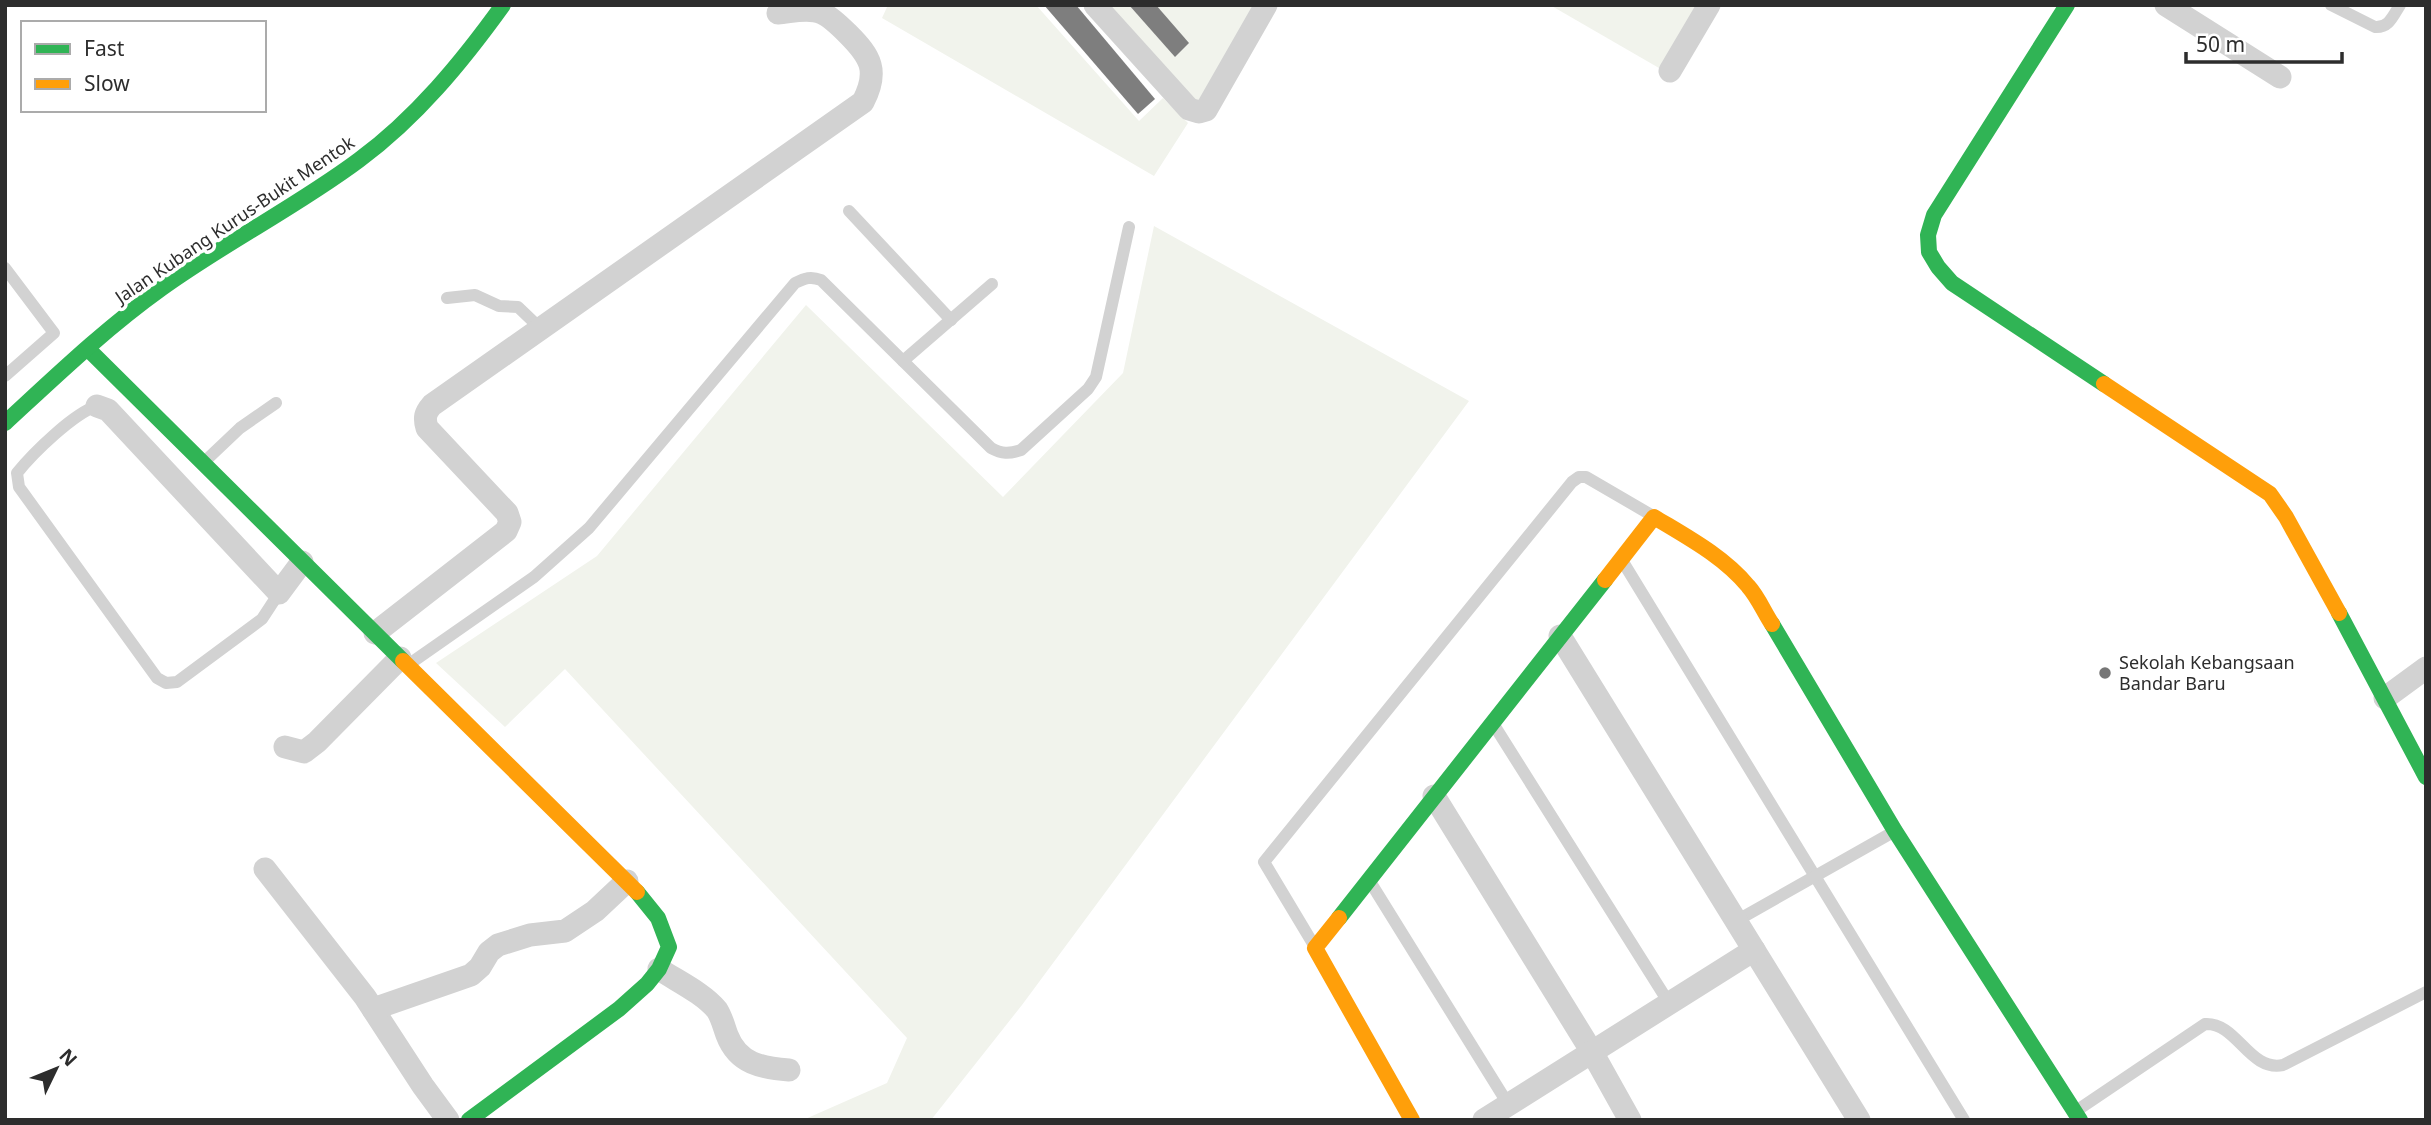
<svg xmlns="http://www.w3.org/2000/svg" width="2431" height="1125" viewBox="0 0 2431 1125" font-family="'Noto Sans',sans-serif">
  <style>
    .green { fill: #f1f3ec }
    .building { fill: #7e7e7e }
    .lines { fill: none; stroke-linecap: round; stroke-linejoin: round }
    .lane { stroke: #d2d2d2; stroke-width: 12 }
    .street { stroke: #d2d2d2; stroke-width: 23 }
    .fast { stroke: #30b455; stroke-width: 16 }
    .slow { stroke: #ff9f0a; stroke-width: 16 }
    .poi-dot { fill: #767676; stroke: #fff; stroke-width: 2.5 }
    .labels { text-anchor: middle; stroke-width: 7; stroke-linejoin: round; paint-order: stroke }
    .street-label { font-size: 18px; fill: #2d2d2d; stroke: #fff }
    .poi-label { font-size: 18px; fill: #2d2d2d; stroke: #fff; text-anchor: start }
  </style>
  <rect width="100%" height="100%" fill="#fff"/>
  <g class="green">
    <polygon points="888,5 1036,5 1139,121 1163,98 1188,123 1154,176 882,18"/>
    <polygon points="1102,5 1259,5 1197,105"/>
    <polygon points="1550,5 1698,5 1659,68"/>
    <polygon points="1154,226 1469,401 1022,1005 931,1120 803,1120 887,1083 907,1038 565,669 505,727 436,663 597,556 806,305 1003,497 1123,373"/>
  </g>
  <g class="building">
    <polygon points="1044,5 1076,5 1155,99 1138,114"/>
    <polygon points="1129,5 1156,5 1189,43 1175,57"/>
  </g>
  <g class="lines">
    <g class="lane">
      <path d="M 2331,5 L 2375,27 C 2389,28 2393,16 2400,5"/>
      <polyline points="849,211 951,320"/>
      <polyline points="5,268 54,333 5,376"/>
      <polyline points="447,298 475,295 499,306 518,307 541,329"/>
      <polyline points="903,361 992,284"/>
      <path d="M 97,406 C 74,413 33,453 17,473 L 19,487 L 157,678 L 166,683 L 177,682 L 262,619 L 279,593"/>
      <polyline points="202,464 240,428 276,403"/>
      <polyline points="1623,562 1964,1120"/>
      <path d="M 408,665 L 534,577 L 589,528 L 795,283 C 805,278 811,276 821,280 L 991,448 C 1002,454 1009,454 1021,450 L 1088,389 L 1096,377 L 1129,227"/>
      <polyline points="1494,725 1669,1003"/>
      <polyline points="1369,880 1508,1104"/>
      <polyline points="1736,921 1895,831"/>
      <polyline points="1315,947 1264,862 1572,482 1579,477 1586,477 1653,516"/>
      <path d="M 2076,1111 L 2205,1024 C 2237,1022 2249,1072 2283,1065 L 2426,992"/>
    </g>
    <g class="street">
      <polyline points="1095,5 1189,109 1199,112 1206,110 1266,5"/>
      <polyline points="2166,5 2280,77"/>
      <polyline points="1670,71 1709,5"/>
      <polyline points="97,406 108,410 279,593 302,562"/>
      <path d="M 375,633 L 506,531 L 510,522 L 507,513 L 427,428 C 424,418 425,413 432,405 L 863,102 C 879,71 871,57 848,34 C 841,27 831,17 822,13 C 809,7 792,12 778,13"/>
      <polyline points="1560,636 1859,1120"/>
      <polyline points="2385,698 2426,668"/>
      <polyline points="285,747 304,752 317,742 400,658"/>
      <polyline points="1434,796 1592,1052 1630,1120"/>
      <polyline points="265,869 365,997 423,1086 448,1120"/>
      <path d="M 659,969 C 677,981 703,993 717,1010 C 722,1018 724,1027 727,1035 C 738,1064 762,1068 789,1070"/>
      <polyline points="373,1009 471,975 480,967 489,952 498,945 530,935 565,931 595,911 627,881"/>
      <polyline points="1484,1120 1754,950"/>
    </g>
    <g class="fast">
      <polyline points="2067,5 1934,215 1928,235 1929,252 1938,267 1952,283 2104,384"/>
      <polyline points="88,349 403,661"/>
      <path d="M 5,423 C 56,376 106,328 162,288 C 226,242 296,207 359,160 C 416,118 462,62 503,5"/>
      <polyline points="2339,613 2426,777"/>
      <polyline points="1772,624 1895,831 2080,1120"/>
      <polyline points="1339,918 1605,580"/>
      <polyline points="469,1120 619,1009 647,984 659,969 669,947 658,918 637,892"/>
    </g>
    <g class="slow">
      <polyline points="2104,384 2270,494 2286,517 2339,613"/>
      <path d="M 1605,580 L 1654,517 C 1687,537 1723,556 1748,586 C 1758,597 1764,612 1772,624"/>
      <polyline points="403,661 637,892"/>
      <polyline points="1339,918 1315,948 1412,1120"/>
    </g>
  </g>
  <circle class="poi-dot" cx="2105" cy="673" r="7"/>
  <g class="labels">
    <g class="street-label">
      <text transform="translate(235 220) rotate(-34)" y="6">Jalan Kubang Kurus-Bukit Mentok</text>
    </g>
    <g class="poi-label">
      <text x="2119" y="669">Sekolah Kebangsaan<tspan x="2119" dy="21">Bandar Baru</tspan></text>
    </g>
  </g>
  <rect width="2431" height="1125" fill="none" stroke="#2d2d2d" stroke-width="14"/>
  <rect x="21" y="21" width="245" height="91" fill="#ffffff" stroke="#ababab" stroke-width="2"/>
  <rect x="35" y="44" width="35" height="10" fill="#30b455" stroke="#ababab" stroke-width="2"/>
  <text x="84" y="56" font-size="21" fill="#2d2d2d">Fast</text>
  <rect x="35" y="79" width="35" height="10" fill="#ff9f0a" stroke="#ababab" stroke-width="2"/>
  <text x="84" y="91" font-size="21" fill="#2d2d2d">Slow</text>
  <g transform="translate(56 1069) rotate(47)" stroke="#ffffff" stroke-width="5" paint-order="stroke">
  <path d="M0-5L12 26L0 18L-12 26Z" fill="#2d2d2d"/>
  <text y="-10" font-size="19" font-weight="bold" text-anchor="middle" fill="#2d2d2d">N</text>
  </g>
  <path d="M2186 52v10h156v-10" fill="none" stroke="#2d2d2d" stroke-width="3.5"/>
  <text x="2196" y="52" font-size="21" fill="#2d2d2d" stroke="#ffffff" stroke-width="5" paint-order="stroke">50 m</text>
</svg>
